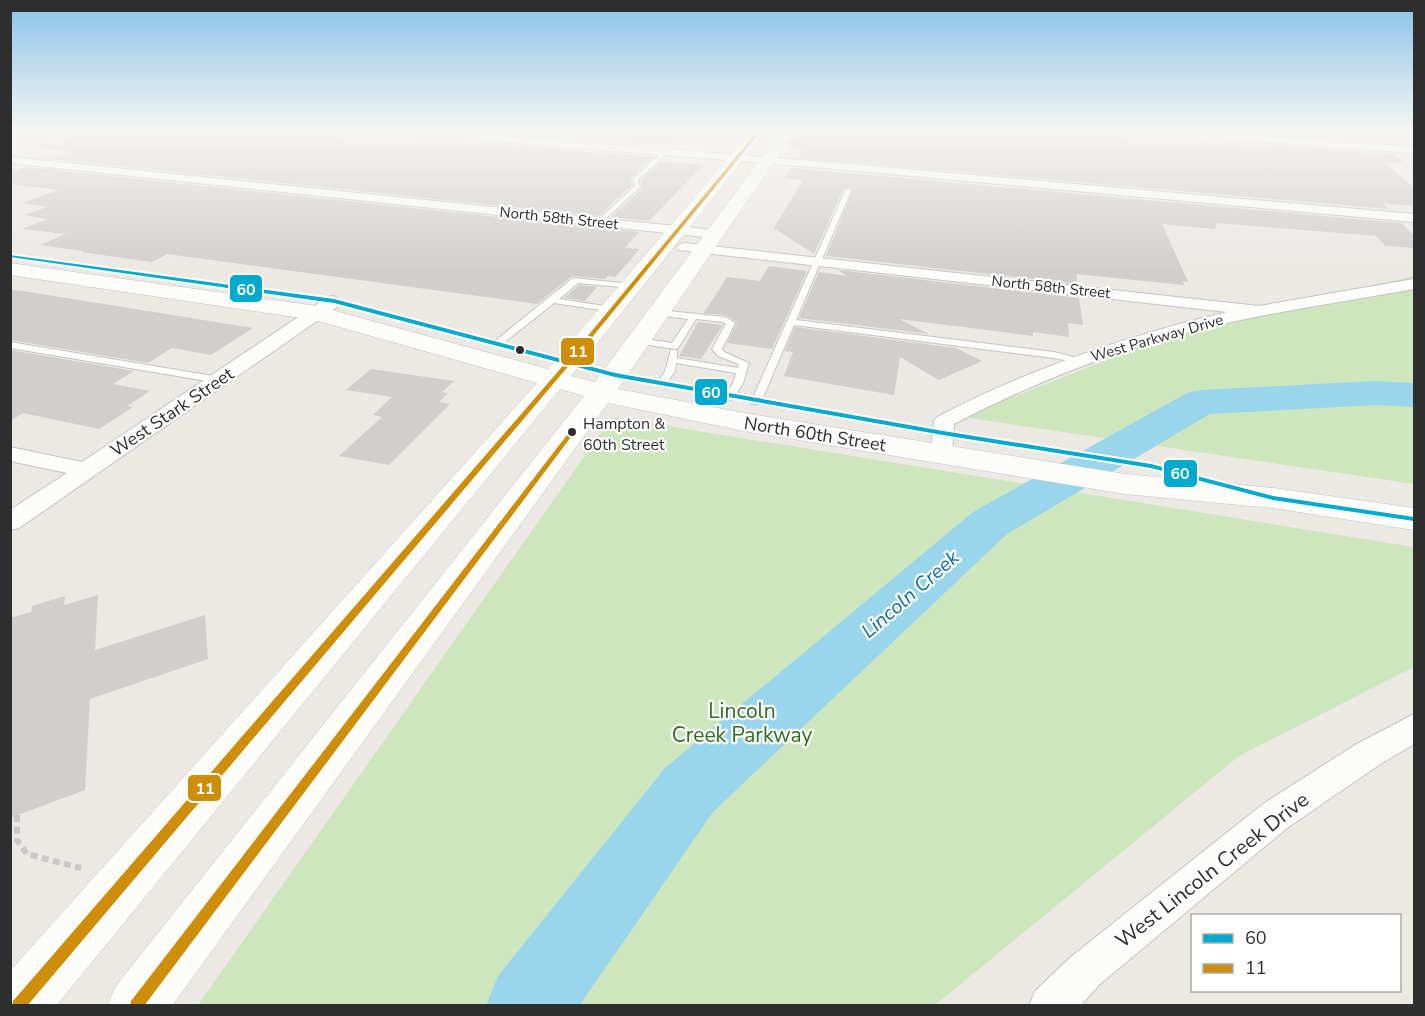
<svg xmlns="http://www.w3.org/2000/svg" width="1425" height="1016" viewBox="0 0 1425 1016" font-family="'Nunito Sans',sans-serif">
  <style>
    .green { fill: #cee6be }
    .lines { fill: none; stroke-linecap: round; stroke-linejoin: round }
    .river { fill: #99d6ec; fill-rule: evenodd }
    .building { fill: #d1cecb }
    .service-casing { stroke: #c5c4c5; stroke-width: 2 }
    .minor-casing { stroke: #c5c4c5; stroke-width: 2 }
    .secondary-casing { stroke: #c5c4c5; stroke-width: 1 }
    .path { stroke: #c9c9c8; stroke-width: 6; stroke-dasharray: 7 4.5; stroke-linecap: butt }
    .service { fill: #fcfcfb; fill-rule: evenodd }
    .minor { fill: #fcfcfb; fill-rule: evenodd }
    .secondary { fill: #fcfcfb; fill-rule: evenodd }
    .bus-1-casing { stroke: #fff; stroke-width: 4 }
    .bus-2-casing { stroke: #fff; stroke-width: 4 }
    .bus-1 { fill: #00a9ce; fill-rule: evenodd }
    .bus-2 { fill: #cf8e09; fill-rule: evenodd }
    .bus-dot { fill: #2e2e2e; stroke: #fff; stroke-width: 2 }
    .labels { text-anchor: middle; stroke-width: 4.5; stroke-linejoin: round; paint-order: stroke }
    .far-street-label { font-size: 15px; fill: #2e2e2e; stroke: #fff }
    .bus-label { font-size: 16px; fill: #2e2e2e; stroke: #fff; text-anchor: start }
    .street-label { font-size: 18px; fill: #2e2e2e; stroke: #fff }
    .water-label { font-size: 20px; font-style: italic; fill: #0d6fa3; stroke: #fff }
    .near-park-label { font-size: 21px; fill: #2c6e1b; stroke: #fff }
    .near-street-label { font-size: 21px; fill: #2e2e2e; stroke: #fff }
    .line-badge { stroke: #fff; stroke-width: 2 }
    .badge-label { font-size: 16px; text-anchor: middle; font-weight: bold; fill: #fff }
  </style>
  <rect width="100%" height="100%" fill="#ece8e4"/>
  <g class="green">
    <polygon points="1414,276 1414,484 962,417 1186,329"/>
    <polygon points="612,417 1414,547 1414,667 1239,756 935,1005 198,1005"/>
  </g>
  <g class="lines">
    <polygon class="river" points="1376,381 1414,383 1414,407 1376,405 1210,414 1007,534 713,812 579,1006 486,1006 498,976 665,768 973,512 1187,393 1201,390"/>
  </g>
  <g class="building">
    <polygon points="89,130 268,130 425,144 459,146 466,142 654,157 631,177 632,185 599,216 51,159 73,152 33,147"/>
    <polygon points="487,130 638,130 688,134 673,147 483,132"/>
    <polygon points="798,130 1041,130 1269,148 1266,145 1393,154 1405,163 1384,162 1414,188 1414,206 1382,203 1389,209 799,158 803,149 786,148"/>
    <polygon points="1254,130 1305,130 1370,135 1379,142 1257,133"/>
    <polygon points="661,161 703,165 649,221 611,217 642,189 641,181"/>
    <polygon points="26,167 639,232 625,248 640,249 615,277 608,276 605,279 572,276 537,304 167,254 152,262 81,252 83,251 40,245 65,234 22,229 48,219 24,215 47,207 22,203 59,190 10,184 10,172"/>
    <polygon points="792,168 1402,223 1414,236 1414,248 1385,246 1376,236 1217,223 1215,229 1162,224 1188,282 1183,281 1184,285 1076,274 1078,284 826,256 853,190 849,187 843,190 814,254 774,228 803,180 785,178"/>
    <polygon points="769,266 807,271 772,349 727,343 737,322 725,315 704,313 727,277 760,281"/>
    <polygon points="838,270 1079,298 1083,325 1068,323 1069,337 1033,332 1033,336 899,319 929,334 799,318 819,272 847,276"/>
    <polygon points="579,285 597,287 585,301 564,298"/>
    <polygon points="10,290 23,291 253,328 211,355 172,348 148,363 10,340"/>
    <polygon points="698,322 723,325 701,359 679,356"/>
    <polygon points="795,327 956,348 982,361 939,380 900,357 894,395 784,376 793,352 785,351"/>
    <polygon points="10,350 134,371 113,384 150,391 127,406 133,407 99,429 23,413 10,421"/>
    <polygon points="371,369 454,381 442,392 448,393 439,402 450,404 389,465 339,456 382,417 373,415 392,397 346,390"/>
    <polygon points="98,595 95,650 205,615 208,659 90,699 85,790 10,818 10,618 31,612 32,606 65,596 64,605"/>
  </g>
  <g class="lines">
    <defs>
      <g id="service">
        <polygon points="662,152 667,153 638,180 640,187 601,223 597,223 597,221 635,186 633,179"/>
        <polygon points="848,189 851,191 796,320 1054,352 1081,359 1081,363 1054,358 794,325 761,402 760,404 752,404 751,402 845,191"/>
        <polygon points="573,278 632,284 636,286 632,288 578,283 559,299 611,307 615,310 614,312 554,303 501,345 495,345 495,341"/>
        <polygon points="659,310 725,317 735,323 722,349 724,352 749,363 743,383 733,399 729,400 724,397 733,383 736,373 676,363 675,371 665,386 659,386 657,384 665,371 671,350 677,350 677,358 738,368 739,364 718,356 712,349 726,324 723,322 696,319 678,348 675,349 636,343 636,339 639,338 672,343 688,319 656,315 655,313"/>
        <polygon points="10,342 219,377 224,380 219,383 10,348"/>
      </g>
      <g id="minor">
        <polygon points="15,130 31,130 10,138 10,131"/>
        <polygon points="383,130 428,130 825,162 1414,214 1414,222 825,168 388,133"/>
        <polygon points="1134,130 1183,130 1414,147 1414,153 1139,133"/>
        <polygon points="10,157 714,230 721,234 714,238 10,163"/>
        <path d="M 683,243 L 1259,306 L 1414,279 L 1414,289 C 1353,300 1292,309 1231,322 C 1134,343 1042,378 954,424 L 952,455 L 949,460 L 941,462 L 933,460 L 930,455 L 934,421 L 937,417 C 1029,369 1126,336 1227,312 L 678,250 L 676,247 Z"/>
        <polygon points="334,296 342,301 340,305 19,528 10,530 10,510 67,473 10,461 10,447 82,462 328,297"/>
        <polygon points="1414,714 1414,744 1379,765 1287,828 1100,984 1080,1006 1029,1006 1035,991 1072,956 1263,804 1355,745"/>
      </g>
      <polygon id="secondary" points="752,130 767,130 571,376 595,382 782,130 796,130 618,389 744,413 1125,474 1273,488 1414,508 1414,530 1273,508 1125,494 744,431 608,403 172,1006 107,1006 116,986 584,396 560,389 56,1006 10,1006 10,971 537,383 315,320 10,275 10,263 317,306 548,369"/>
    </defs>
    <use href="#service" class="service-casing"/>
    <use href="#minor" class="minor-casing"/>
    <use href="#secondary" class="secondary-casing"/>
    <polyline class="path" points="17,815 17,840 27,854 81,868"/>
    <use href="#service" class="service"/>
    <use href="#minor" class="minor"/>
    <use href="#secondary" class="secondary"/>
    <defs>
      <polygon id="bus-1" points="10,255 334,299 615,373 943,431 1151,464 1273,496 1414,517 1414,521 1273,500 1151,468 943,435 615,377 334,303 10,257"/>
      <g id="bus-2">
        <polygon points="758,130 762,130 571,363 27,1006 12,1006 13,1001 567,361"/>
        <polygon points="572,430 575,432 574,433 144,1006 130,1006 131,1001 570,431"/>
      </g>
    </defs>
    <use href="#bus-1" class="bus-1-casing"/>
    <use href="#bus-2" class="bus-2-casing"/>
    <use href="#bus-1" class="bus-1"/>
    <use href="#bus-2" class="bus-2"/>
  </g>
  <linearGradient id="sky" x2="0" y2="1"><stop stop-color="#88c2ea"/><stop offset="0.48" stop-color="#f6f5f3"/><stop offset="1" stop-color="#f6f5f3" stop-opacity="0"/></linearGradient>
  <rect width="1425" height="272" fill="url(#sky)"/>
  <g class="bus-dot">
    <circle cx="520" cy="350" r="5"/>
    <circle cx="572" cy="432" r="5"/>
  </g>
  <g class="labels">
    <g class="far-street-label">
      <text transform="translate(559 218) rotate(6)" y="5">North 58th Street</text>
      <text transform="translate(1051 287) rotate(6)" y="5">North 58th Street</text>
      <text transform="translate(1157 338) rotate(-16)" y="5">West Parkway Drive</text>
    </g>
    <g class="bus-label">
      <text x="583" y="429">Hampton &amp;<tspan x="583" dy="21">60th Street</tspan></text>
    </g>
    <g class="street-label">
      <text transform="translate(172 412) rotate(-34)" y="6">West Stark Street</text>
      <text transform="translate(815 434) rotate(9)" y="6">North 60th Street</text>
    </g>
    <g class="water-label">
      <text transform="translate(910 594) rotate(-41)" y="7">Lincoln Creek</text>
    </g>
    <g class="near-park-label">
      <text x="742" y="718">Lincoln<tspan x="742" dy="24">Creek Parkway</tspan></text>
    </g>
    <g class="near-street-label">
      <text transform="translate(1212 870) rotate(-38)" y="7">West Lincoln Creek Drive</text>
    </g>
  </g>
  <g class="line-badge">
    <rect x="229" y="274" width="34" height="29" rx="6" fill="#00a9ce"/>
    <rect x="560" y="337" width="35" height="29" rx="6" fill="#cf8e09"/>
    <rect x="694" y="378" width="34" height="28" rx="6" fill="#00a9ce"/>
    <rect x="1163" y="459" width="35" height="29" rx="6" fill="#00a9ce"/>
    <rect x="187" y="774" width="35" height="28" rx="6" fill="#cf8e09"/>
  </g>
  <g class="badge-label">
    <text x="246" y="295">60</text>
    <text x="578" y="357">11</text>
    <text x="711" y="398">60</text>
    <text x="1180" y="479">60</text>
    <text x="205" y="794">11</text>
  </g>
  <rect width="1425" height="1016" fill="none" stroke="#2e2e2e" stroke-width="24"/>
  <rect x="1191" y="914" width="210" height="78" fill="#ffffff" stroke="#ababab" stroke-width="1.5"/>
  <rect x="1203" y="934" width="30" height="9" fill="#00a9ce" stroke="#ababab" stroke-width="1.5"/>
  <text x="1245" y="944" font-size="18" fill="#2e2e2e">60</text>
  <rect x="1203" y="964" width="30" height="9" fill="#cf8e09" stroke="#ababab" stroke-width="1.5"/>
  <text x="1245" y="974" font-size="18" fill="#2e2e2e">11</text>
</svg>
